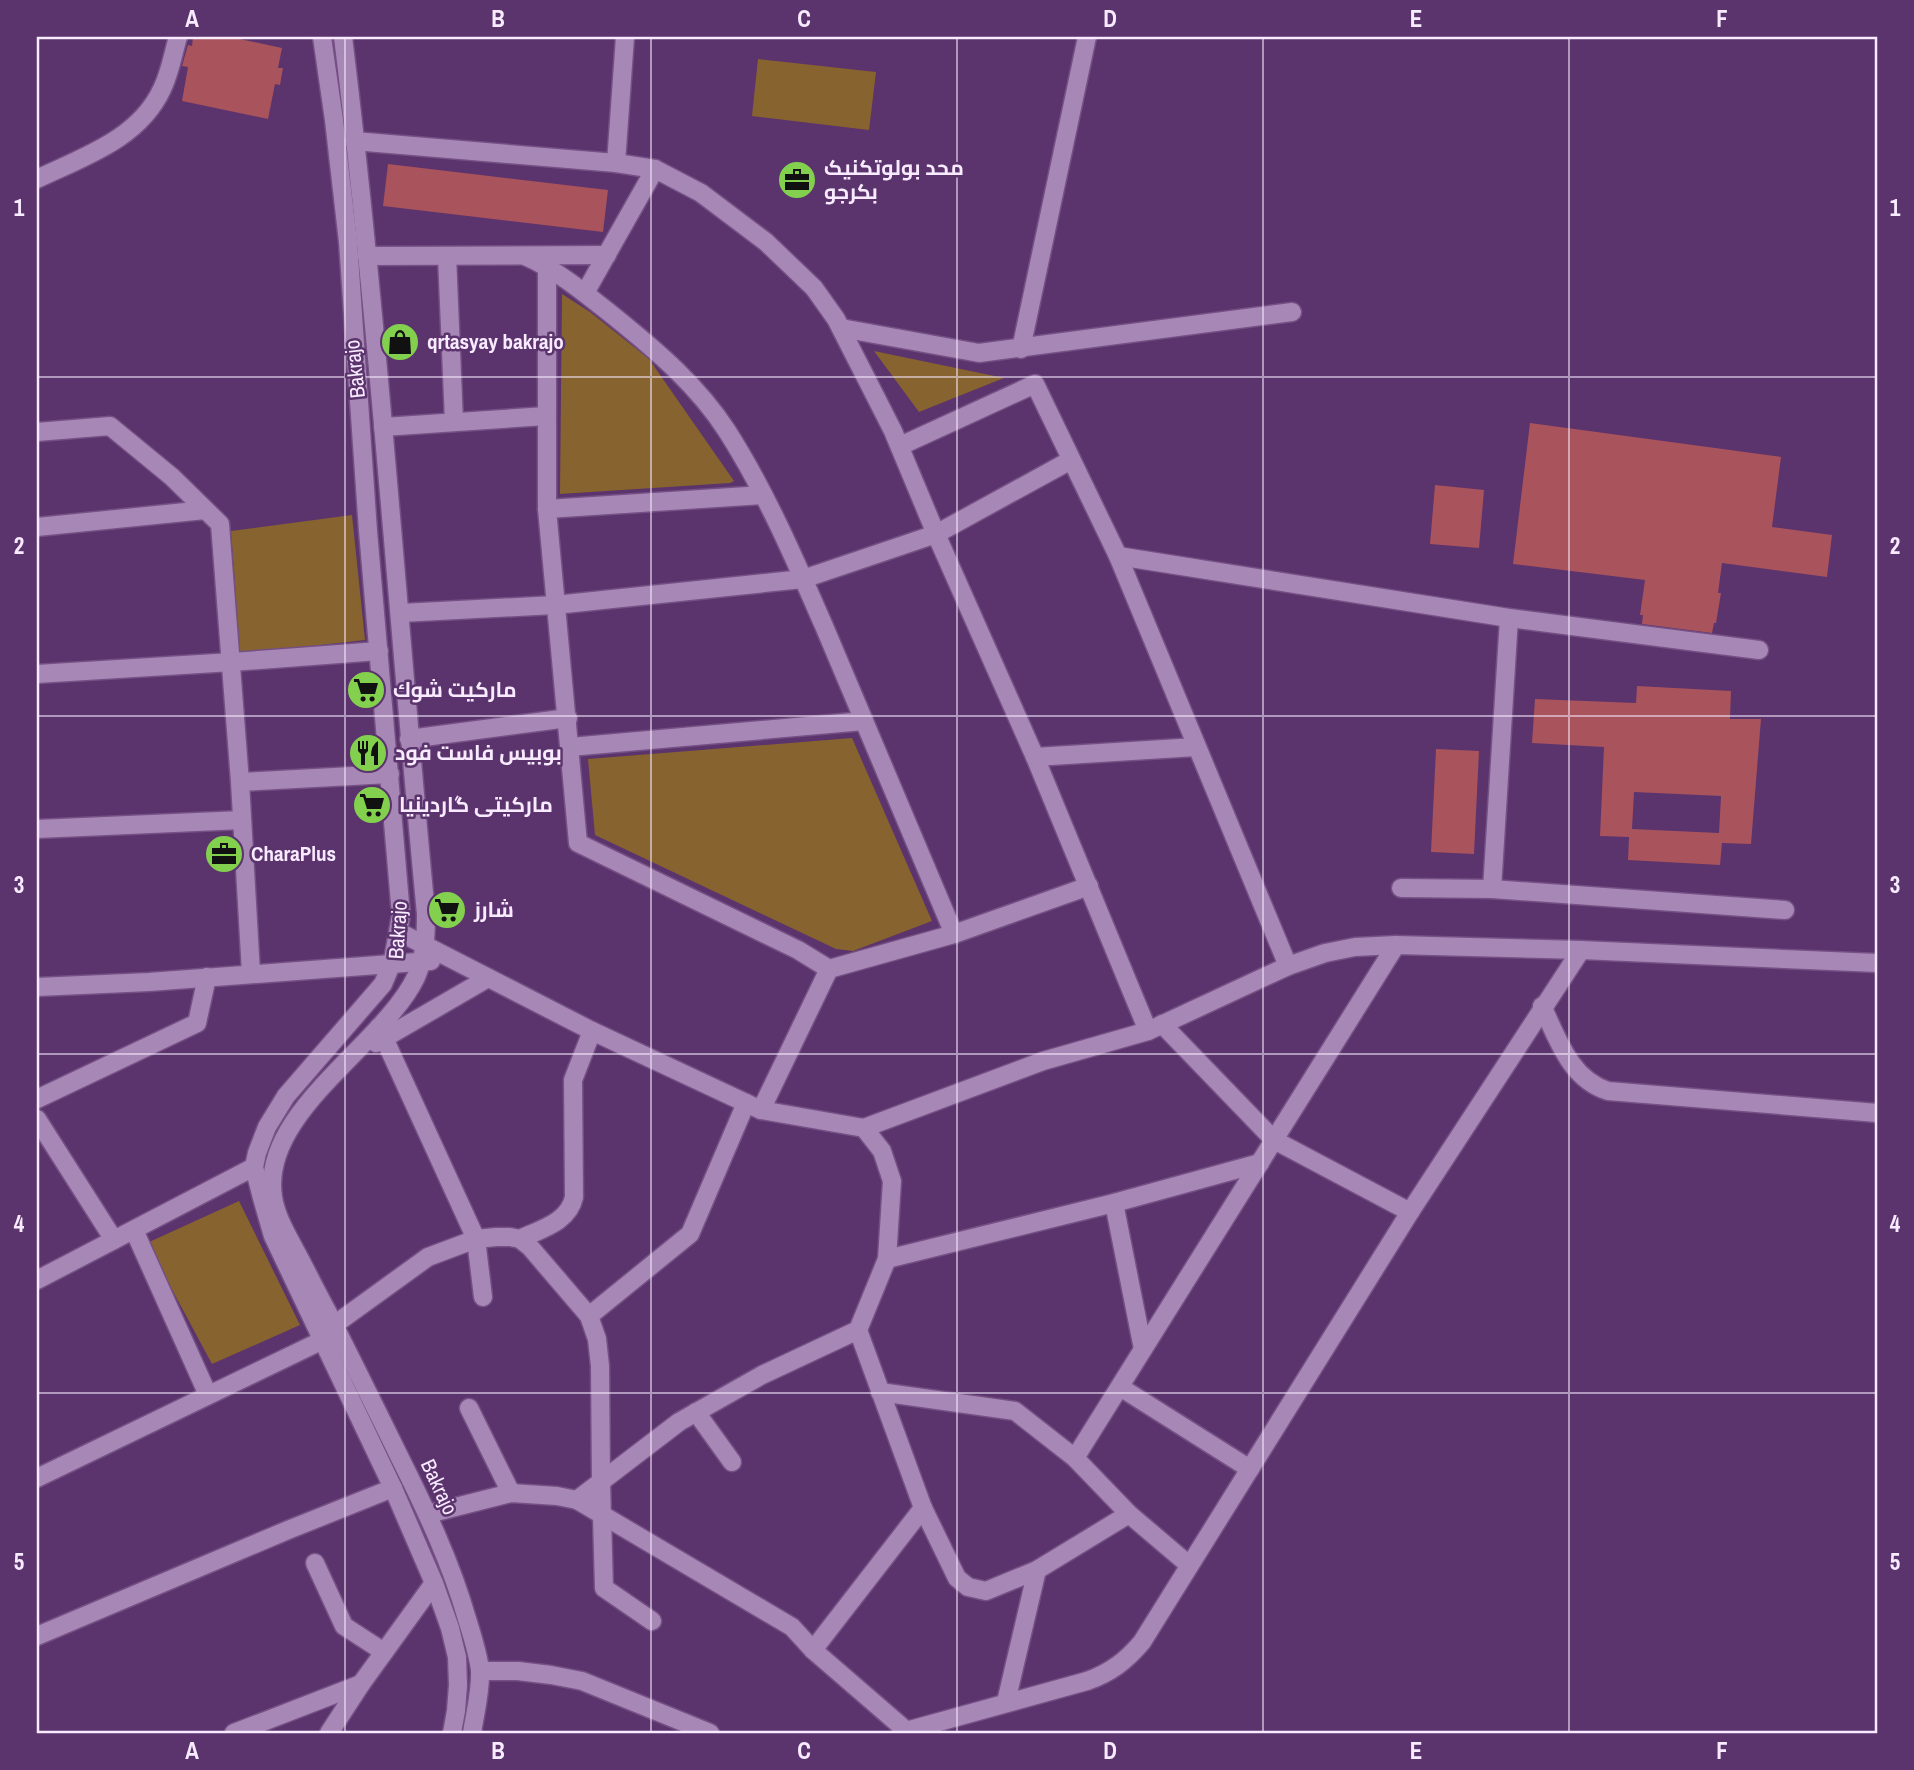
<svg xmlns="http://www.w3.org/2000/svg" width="1914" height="1770" viewBox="0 0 1914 1770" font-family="'Archivo Narrow',Cairo,sans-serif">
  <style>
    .green { fill: #87632f }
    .building { fill: #a9535c; fill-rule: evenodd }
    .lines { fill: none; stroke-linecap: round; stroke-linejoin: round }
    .minor-casing { stroke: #745084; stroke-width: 21 }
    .minor { stroke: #a787b6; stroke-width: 18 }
    .grid { fill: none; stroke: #f8ebff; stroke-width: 2; stroke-opacity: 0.55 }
    .labels { text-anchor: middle; stroke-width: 5; stroke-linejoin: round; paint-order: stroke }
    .poi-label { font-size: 21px; font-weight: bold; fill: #f8ebff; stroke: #5b336d; text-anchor: start }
    .street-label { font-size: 21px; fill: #f8ebff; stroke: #5b336d }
    .neatline { fill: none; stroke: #f8ebff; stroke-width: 2.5 }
    .grid-label { font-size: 23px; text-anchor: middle; font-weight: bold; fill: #f8ebff }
  </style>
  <rect width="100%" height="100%" fill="#5b336d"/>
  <g class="green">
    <polygon points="758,59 876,72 869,130 752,116"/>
    <polygon points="562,294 590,312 649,359 734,481 730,483 560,494"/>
    <polygon points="874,351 1004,378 919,412"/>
    <polygon points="352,515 365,640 240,654 231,531"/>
    <polygon points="852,738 932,921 853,951 836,949 595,835 588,759"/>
    <polygon points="239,1201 300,1325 212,1364 147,1243"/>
  </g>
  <g class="building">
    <polygon points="193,37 230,37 282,48 278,68 283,68 280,85 275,84 268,119 182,101 188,67 182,66 188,45 192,46"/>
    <polygon points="388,164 608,190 603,232 383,206"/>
    <polygon points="1530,423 1781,457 1772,527 1832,535 1827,577 1722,563 1718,593 1721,593 1716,623 1714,623 1712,633 1642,624 1643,615 1640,615 1645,580 1513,564"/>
    <polygon points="1435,485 1484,490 1479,548 1430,544"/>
    <path d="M 1637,686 L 1731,691 L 1730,719 L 1761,719 L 1751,844 L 1722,843 L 1720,865 L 1628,860 L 1629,837 L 1600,836 L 1604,747 L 1532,743 L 1535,699 L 1636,703 ZM 1634,792 L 1721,796 L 1719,833 L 1632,829 Z"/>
    <polygon points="1436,749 1479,751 1474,854 1431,852"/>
  </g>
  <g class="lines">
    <defs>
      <g id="minor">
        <polyline points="322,37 334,120 348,242 368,531 401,915 393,960 383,984 286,1096 267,1127 257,1153 254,1167 262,1198 273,1236 393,1488 434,1583 450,1628 457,1657 458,1685 456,1711 452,1733"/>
        <path d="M 343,37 C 379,329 398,622 426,914 C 426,935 425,957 416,977 C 383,1046 260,1112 273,1197 C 276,1216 286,1233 295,1250 C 306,1270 316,1291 327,1311 C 352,1360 376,1409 400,1458 C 426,1510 451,1563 467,1619 C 472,1635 478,1653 480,1670 C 481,1691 475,1713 472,1733"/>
        <polyline points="354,141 616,163 655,169 701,193 766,242 814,288 836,319 893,431 936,534 1035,757 1148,1031"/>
        <polyline points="616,163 625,37"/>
        <path d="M 37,179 C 83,157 139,139 162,89 C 170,73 173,54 178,37"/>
        <polyline points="367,256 607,255"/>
        <polyline points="447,256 454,422"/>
        <path d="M 525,256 C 559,271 587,295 616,318 C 658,352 698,386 727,431 C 766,492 795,560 824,626 C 868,728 910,831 954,934"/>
        <polyline points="547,266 547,509 578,843 798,950 829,969 954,934 1089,886"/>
        <polyline points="585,293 655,169"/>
        <polyline points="841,328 979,353 1292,312"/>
        <polyline points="1021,349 1087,37"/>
        <polyline points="383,427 546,416"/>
        <polyline points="37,432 110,426 172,477 220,524 240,782 251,973"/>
        <polyline points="900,446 1035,384 1118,556 1288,966"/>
        <polyline points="547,509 763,495"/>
        <polyline points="37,527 205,510"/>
        <polyline points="1118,556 1509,618 1759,650"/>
        <polyline points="401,613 555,605 803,579 936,534 1071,460"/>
        <polyline points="37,674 232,662 379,651"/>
        <polyline points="409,739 568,718"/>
        <polyline points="570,747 864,721"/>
        <polyline points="1035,757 1196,747"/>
        <polyline points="240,782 390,774"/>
        <polyline points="37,829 242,820"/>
        <polyline points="1401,888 1492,889 1785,910"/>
        <polyline points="1492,889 1509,618"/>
        <polyline points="399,932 592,1031 761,1110 864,1128 1043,1061 1148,1031 1288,966 1325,953 1355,947 1396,945 1581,950 1877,963"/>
        <polyline points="37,987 149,982 431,961"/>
        <path d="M 1542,1006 C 1558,1039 1570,1079 1608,1091 L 1877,1113"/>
        <polyline points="1162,1024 1274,1140 1410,1212"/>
        <polyline points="379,1027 476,1239 483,1297"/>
        <polyline points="376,1043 488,978"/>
        <polyline points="37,1099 197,1023 207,977"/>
        <polyline points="761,1110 829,969"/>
        <polyline points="37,1119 114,1240"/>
        <polyline points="1114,1203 1143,1349"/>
        <polyline points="134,1230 208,1395"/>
        <path d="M 520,1239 C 541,1229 569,1222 574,1197 L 573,1080 L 592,1031"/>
        <polyline points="887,1259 1114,1203 1260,1163"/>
        <polyline points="37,1280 254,1167"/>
        <polyline points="589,1316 690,1234 746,1103"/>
        <polyline points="334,1325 428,1257 476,1239 496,1237 510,1237 520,1239 530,1247 589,1316 597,1339 600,1366 601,1481 604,1588 652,1621"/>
        <polyline points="858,1330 923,1508 957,1578 968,1587 986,1591 1037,1570 1129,1514"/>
        <polyline points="1120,1387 1250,1469"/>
        <polyline points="880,1392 1015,1411 1075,1458 1129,1514 1189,1565"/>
        <polyline points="469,1408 511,1493"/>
        <polyline points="696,1412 732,1462"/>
        <polyline points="1075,1458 1396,945"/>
        <polyline points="37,1478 323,1340"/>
        <polyline points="577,1500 679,1422 762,1375 858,1330 887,1259 892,1181 882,1151 864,1128"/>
        <polyline points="428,1514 511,1493 557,1496 577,1500 792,1627 813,1650 909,1733"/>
        <polyline points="315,1563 344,1626 384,1652"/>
        <polyline points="37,1636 288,1530 393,1488"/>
        <polyline points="813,1650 923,1508"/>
        <polyline points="480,1671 518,1671 551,1675 582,1681 710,1733"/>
        <polyline points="1006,1702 1037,1570"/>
        <path d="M 906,1731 L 1087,1681 C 1110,1673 1126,1661 1142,1642 L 1410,1212 L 1581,950"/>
        <polyline points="234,1733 361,1684"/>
        <polyline points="329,1733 361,1684 434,1583"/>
      </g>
    </defs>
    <use href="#minor" class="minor-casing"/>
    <use href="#minor" class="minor"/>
  </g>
  <path class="grid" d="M 345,37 L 345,1733M 651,37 L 651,1733M 957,37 L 957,1733M 1263,37 L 1263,1733M 1569,37 L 1569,1733M 37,377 L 1877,377M 37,716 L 1877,716M 37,1054 L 1877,1054M 37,1393 L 1877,1393"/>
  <defs>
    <symbol id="office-disc" viewBox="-11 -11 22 22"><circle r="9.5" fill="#83d04e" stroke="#5b336d"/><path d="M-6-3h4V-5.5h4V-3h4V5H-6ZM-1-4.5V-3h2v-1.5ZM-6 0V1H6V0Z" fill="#111"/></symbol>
    <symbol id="shop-disc" viewBox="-11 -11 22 22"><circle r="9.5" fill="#83d04e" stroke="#5b336d"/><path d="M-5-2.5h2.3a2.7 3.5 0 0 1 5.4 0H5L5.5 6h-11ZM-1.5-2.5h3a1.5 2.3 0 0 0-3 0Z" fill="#111"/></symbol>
    <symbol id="supermarket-disc" viewBox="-11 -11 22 22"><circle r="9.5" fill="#83d04e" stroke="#5b336d"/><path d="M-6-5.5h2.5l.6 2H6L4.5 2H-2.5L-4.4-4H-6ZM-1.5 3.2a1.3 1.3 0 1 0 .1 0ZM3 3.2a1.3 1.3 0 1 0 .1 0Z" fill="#111"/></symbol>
    <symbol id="restaurant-disc" viewBox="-11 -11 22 22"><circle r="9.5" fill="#83d04e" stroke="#5b336d"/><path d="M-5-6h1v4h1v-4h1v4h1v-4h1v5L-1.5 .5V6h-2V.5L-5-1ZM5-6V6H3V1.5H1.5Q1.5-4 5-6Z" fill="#111"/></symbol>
  </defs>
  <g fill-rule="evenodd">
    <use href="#office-disc" x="775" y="158" width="44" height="44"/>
    <use href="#shop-disc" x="378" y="320" width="44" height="44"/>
    <use href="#supermarket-disc" x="344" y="668" width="44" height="44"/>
    <use href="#restaurant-disc" x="346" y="731" width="44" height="44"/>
    <use href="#supermarket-disc" x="350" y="783" width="44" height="44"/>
    <use href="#office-disc" x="202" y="832" width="44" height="44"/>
    <use href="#supermarket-disc" x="425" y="888" width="44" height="44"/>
  </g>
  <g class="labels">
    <g class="poi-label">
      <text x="824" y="175">محد بولوتکنیک<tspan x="824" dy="24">بکرجو</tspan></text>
      <text x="427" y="349">qrtasyay bakrajo</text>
      <text x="393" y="697">ماركيت شوك</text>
      <text x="395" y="760">بوبيس فاست فود</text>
      <text x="399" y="812">مارکیتی گاردینیا</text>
      <text x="251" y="861">CharaPlus</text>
      <text x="474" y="917">شارز</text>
    </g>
    <g class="street-label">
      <text transform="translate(355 369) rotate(-96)" y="7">Bakrajo</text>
      <text transform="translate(398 930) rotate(-86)" y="7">Bakrajo</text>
      <text transform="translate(439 1487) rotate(65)" y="7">Bakrajo</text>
    </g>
  </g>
  <rect width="1914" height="1770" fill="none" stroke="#5b336d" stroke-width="77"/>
  <rect x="38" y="38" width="1838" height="1694" class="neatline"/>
  <g class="grid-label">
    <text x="192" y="27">A</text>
    <text x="498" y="27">B</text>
    <text x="804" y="27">C</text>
    <text x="1110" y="27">D</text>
    <text x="1416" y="27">E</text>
    <text x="1722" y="27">F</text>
    <text x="19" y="216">1</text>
    <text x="1895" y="216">1</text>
    <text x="19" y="554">2</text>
    <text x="1895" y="554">2</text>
    <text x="19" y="893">3</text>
    <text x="1895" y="893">3</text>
    <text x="19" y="1232">4</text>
    <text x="1895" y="1232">4</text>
    <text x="19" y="1570">5</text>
    <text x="1895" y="1570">5</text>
    <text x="192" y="1759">A</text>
    <text x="498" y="1759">B</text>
    <text x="804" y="1759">C</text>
    <text x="1110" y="1759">D</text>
    <text x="1416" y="1759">E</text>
    <text x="1722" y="1759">F</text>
  </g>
</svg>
